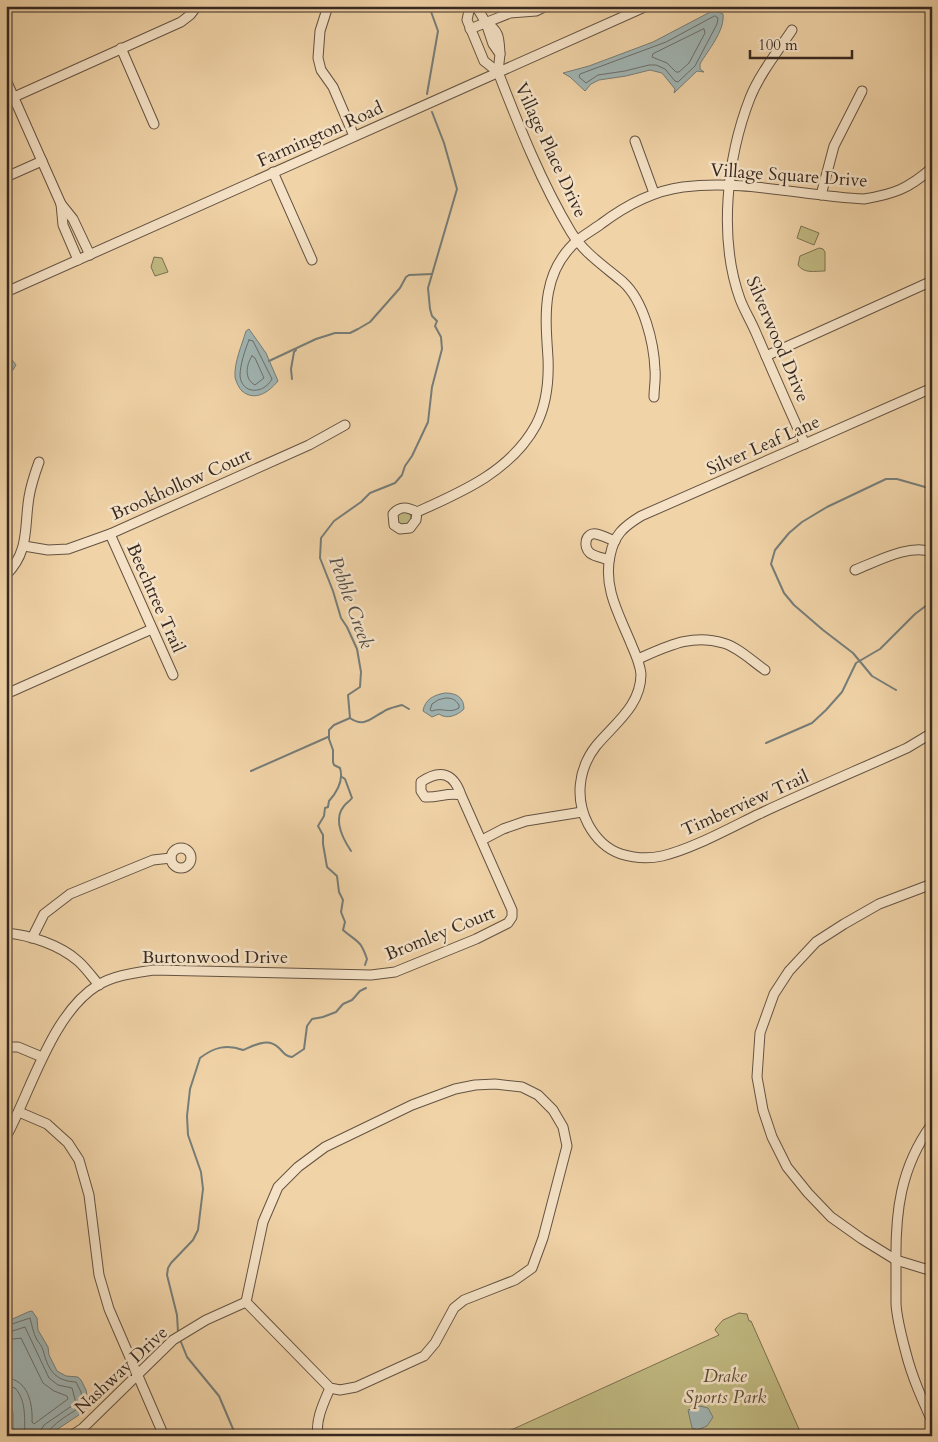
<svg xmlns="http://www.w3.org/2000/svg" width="938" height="1442" viewBox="0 0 938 1442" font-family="Cardo,serif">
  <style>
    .green { fill: #c1ba82; stroke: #7c7152 }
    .water { fill: #a0b5b4; stroke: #767d79 }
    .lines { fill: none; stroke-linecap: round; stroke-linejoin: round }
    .shore { stroke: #6b6e6a; stroke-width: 1 }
    .stream { stroke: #767d79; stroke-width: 2 }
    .minor-casing { stroke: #645342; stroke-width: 11 }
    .minor { stroke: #f5e2c6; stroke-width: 9 }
    .labels { text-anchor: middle; stroke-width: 5; stroke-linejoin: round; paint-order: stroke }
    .street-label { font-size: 18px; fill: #362821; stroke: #f5e2c6 }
    .park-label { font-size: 18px; font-style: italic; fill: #594c39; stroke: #f5e2c6 }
    .water-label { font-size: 19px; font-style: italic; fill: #504b46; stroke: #f5e2c6 }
  </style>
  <rect width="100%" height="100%" fill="#f0d3a7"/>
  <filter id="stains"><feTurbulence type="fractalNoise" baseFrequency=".004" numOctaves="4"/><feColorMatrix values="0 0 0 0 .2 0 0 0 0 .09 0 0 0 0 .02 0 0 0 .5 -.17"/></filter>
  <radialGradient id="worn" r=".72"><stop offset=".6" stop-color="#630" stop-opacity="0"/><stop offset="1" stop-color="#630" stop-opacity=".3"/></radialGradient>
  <g class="green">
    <polygon points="801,226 819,233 814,245 797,238"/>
    <path d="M 819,248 L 823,249 L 825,252 L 825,271 C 815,271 804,274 798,265 L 800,256 Z"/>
    <polygon points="154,257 162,258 168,272 155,276 151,267"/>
    <circle cx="404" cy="518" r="7"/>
    <polygon points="739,1313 747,1314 749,1321 751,1321 802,1436 498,1436 719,1335 715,1330 716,1328 723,1320"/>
  </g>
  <g class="water">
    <path d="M 714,10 L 723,14 C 725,31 708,50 700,64 L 700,69 L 704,72 L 697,71 L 674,93 L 675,89 L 662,73 L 650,70 L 626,76 L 599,80 L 591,84 L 585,91 L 570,77 L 563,73 L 589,66 L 653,42 Z"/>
    <path d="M 249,329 L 266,353 L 278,381 C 269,392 255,402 242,391 C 239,388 236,382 235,377 C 234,362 242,345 246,331 Z"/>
    <polygon points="6,352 16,365 13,370 6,372"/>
    <path d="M 445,693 C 456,693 464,697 464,709 C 458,715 447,720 439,714 L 432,717 L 423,711 C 425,699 434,695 445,693 Z"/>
    <polygon points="32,1311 37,1318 38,1330 48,1347 49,1355 57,1371 66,1376 78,1377 81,1380 86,1390 89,1405 85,1411 47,1436 15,1436 13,1427 13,1413 6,1392 6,1322 28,1312"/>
    <polygon points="700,1406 708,1408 713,1417 707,1426 697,1430 692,1428 688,1410"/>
  </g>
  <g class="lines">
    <g class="shore">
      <polygon points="715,16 718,18 717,24 695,66 678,82 675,81 665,69 656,65 649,65 625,71 598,75 586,83 579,77 580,74 666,42"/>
      <polygon points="704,29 705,33 689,63 679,72 676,72 667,63 652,57 653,54"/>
      <path d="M 249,340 L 253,341 L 272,379 C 264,394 242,395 240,376 C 240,365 245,350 249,340 Z"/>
      <path d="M 252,356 L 255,358 L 264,378 L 255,385 C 244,379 246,365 252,356 Z"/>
      <path d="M 446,698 C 452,698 455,699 459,705 L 459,708 C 449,714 442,707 432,711 L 430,710 L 432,704 L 438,700 Z"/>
      <path d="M 6,1326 L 30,1318 C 32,1325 33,1333 37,1340 C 39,1343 42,1346 43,1350 C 48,1369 54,1381 76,1382 L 81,1392 L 83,1405 C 74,1412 48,1425 47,1436"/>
      <polyline points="6,1333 25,1327 49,1378 58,1385 72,1388 76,1403 44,1425 41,1430 40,1436"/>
      <path d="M 6,1340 L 21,1338 L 43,1383 L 54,1391 L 67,1396 L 68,1399 L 34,1424 L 32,1422 C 33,1404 28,1379 6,1378"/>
      <path d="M 6,1386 L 15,1388 C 27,1401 24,1420 25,1436"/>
    </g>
    <g class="stream">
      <polyline points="427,94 438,31 429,6"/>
      <polyline points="269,361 316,339 335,333 350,333 358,329 370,322 400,288 406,277 409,275 432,274"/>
      <polyline points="292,379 291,369 294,352 296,350"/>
      <polyline points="896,690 872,676 853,653 823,630 794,605 784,593 771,564 775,550 789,533 802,522 827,507 886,479 897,479 932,489"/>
      <polyline points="350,718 348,695 360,687 361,672 357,649 347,627 341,618 333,591 320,558 321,538 334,521 361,502 370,493 395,483 402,475 405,466 412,456 428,422 432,387 442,349 441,337 435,326 437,321 432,316 430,309 428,288 457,189 444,143 432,112"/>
      <path d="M 350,718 L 334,725 L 329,730 L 329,739 L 333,750 L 333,762 L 334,765 L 340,768 C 344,781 337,792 329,801 L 328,807 L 325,808 L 324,816 L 318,826 L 323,835 L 323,844 L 327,867 L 337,876 L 339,892 L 343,900 L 341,912 L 345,922 L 343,930 C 358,943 360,939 367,959 L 365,965"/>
      <path d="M 350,718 C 364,728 371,718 383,712 C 388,708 395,707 402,705 L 409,709"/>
      <polyline points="766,743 812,723 826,710 842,692 856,663 880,649 915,614 927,605"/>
      <polyline points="251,771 328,737"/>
      <path d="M 342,777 L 345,779 L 352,798 C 350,801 346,803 344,806 C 333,819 343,839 351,851"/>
      <path d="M 178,1332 L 177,1315 L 167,1275 L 168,1268 L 171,1263 L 193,1240 L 198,1230 L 203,1189 L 201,1172 L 188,1135 L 187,1116 L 190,1089 L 200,1058 C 214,1047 227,1044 243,1050 C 255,1045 268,1037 279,1048 C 284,1053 285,1056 292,1057 L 304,1049 L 307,1026 L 312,1019 L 323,1017 L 336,1012 L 343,1004 L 352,1000 L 360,991 L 366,988"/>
      <polyline points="181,1342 187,1357 219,1396 236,1436"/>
    </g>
    <defs>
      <g id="minor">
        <polyline points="328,6 320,31 318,58 321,70 333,87 354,136"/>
        <path d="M 470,6 L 467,20 L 484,61 L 498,72 C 519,126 541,182 571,232 C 584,253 604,266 623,282 C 644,301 654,343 655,370 C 656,379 654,388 654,397"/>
        <polyline points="476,6 486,23 493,44 500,54 498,72"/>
        <polyline points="927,6 932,11"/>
        <path d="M 486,23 C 500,31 499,39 500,54"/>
        <polyline points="470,29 510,13 536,11 546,6"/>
        <path d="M 792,30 C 778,51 759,75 750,98 C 727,157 718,238 740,299 C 744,310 751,321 756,333 C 772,370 788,407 805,444"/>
        <polyline points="121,48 154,124"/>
        <polyline points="6,80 61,204 73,219 90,255"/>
        <polyline points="14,97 181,22 190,15 197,6"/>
        <polyline points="635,141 654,193"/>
        <polyline points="273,172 312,260"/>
        <polyline points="6,177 42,161"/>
        <polyline points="821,195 834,146 862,91"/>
        <polyline points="61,204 63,225 78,260"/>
        <polyline points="6,292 647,6"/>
        <polyline points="766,356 932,281"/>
        <path d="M 932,388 L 641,516 C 623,527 614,535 610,556 C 603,589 620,616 632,646 C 636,655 640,664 641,674 C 641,706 614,724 596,746 C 578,769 575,799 588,824 C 595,837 606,849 621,854 C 634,858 649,859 662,856 C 692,849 730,828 759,814 C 808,791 858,770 907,748 L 932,733"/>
        <path d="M 417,512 L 416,520 L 410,528 L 400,529 L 394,525 L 393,514 C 400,505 408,507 417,512 C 462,492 511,471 536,425 C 547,404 549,381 548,358 C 545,314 541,271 579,239 C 586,234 594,229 601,224 C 625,206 652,191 683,187 C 743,179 803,196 864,199 C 894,194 908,189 932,168"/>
        <polyline points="110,534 173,675"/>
        <polyline points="24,546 48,550 68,549 110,534 309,445 345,425"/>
        <path d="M 609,560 C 604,558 595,557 590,553 C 583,547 585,532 596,534 C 602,535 609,539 615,541"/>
        <path d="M 855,570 C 876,562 910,543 932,552"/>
        <path d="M 6,575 C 30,551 24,527 29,497 C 31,485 35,473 39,462"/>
        <path d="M 638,659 C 666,647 692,633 723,643 C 738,647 752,661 765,670"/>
        <polyline points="6,694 152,629"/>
        <polyline points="482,840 503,829 526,821 582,812"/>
        <circle cx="181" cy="858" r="10"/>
        <polyline points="932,884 879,904 844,924 816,942 789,971 774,994 760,1033 757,1077 763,1110 772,1137 787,1167 808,1193 831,1217 862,1239 896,1260 932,1271"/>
        <path d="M 6,933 C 30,935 60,945 78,961 C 86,968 92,977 99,985"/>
        <polyline points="32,938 44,914 70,894 153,860 171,858"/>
        <polyline points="6,1047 18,1047 42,1057"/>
        <polygon points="495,1084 522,1087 538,1095 553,1110 563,1127 567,1146 543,1238 532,1268 515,1280 464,1300 454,1308 435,1343 424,1356 356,1387 340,1390 330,1388 246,1302 263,1222 278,1187 298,1167 325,1147 412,1105 455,1089 475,1085"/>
        <polyline points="19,1112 47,1124 68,1143 79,1160 89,1195 99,1275 109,1309 164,1436"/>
        <path d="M 932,1124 C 900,1168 895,1213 896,1266 C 896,1279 896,1292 896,1304 C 897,1320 902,1338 906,1353 C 912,1377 922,1399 932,1421"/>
        <path d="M 6,1137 C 31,1091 52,1013 98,985 C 115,975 134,973 153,970 L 371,975 L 395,972 L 476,939 L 508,923 L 512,917 L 512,910 L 461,795 C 448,792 438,798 425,797 L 421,791 L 421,782 C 441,768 454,774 461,795"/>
        <polyline points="71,1436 83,1428 173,1340 206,1320 246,1302"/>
        <path d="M 318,1436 C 315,1420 324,1402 330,1388"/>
      </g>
    </defs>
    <use href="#minor" class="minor-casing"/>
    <use href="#minor" class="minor"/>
  </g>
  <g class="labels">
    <g class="street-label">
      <text transform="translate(320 134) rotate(-24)" y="6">Farmington Road</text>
      <text transform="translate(551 150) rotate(65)" y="6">Village Place Drive</text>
      <text transform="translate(789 175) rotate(4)" y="6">Village Square Drive</text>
      <text transform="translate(778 339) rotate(67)" y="6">Silverwood Drive</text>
      <text transform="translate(763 445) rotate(-24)" y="6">Silver Leaf Lane</text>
      <text transform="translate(181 484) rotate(-24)" y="6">Brookhollow Court</text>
      <text transform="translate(156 598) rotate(66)" y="6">Beechtree Trail</text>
      <text transform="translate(745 803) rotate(-24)" y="6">Timberview Trail</text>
      <text transform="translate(440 933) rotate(-22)" y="6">Bromley Court</text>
      <text x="215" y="963">Burtonwood Drive</text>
      <text transform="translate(121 1370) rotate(-43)" y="6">Nashway Drive</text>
    </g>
    <g class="park-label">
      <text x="725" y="1382">Drake<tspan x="725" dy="21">Sports Park</tspan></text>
    </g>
    <g class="water-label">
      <text transform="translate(352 602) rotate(70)" y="7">Pebble Creek</text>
    </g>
  </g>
  <rect width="938" height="1442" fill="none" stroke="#f0d3a7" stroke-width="25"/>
  <rect x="8" y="8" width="923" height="1427" fill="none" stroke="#362821" stroke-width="2.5"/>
  <rect x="12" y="12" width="913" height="1417" fill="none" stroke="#362821"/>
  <path d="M750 50v8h102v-8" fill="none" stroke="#362821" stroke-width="2.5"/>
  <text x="758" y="50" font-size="15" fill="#362821" stroke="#f5e2c6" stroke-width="4" paint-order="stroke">100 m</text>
  <rect width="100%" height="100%" filter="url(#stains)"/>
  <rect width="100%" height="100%" fill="url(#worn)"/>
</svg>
